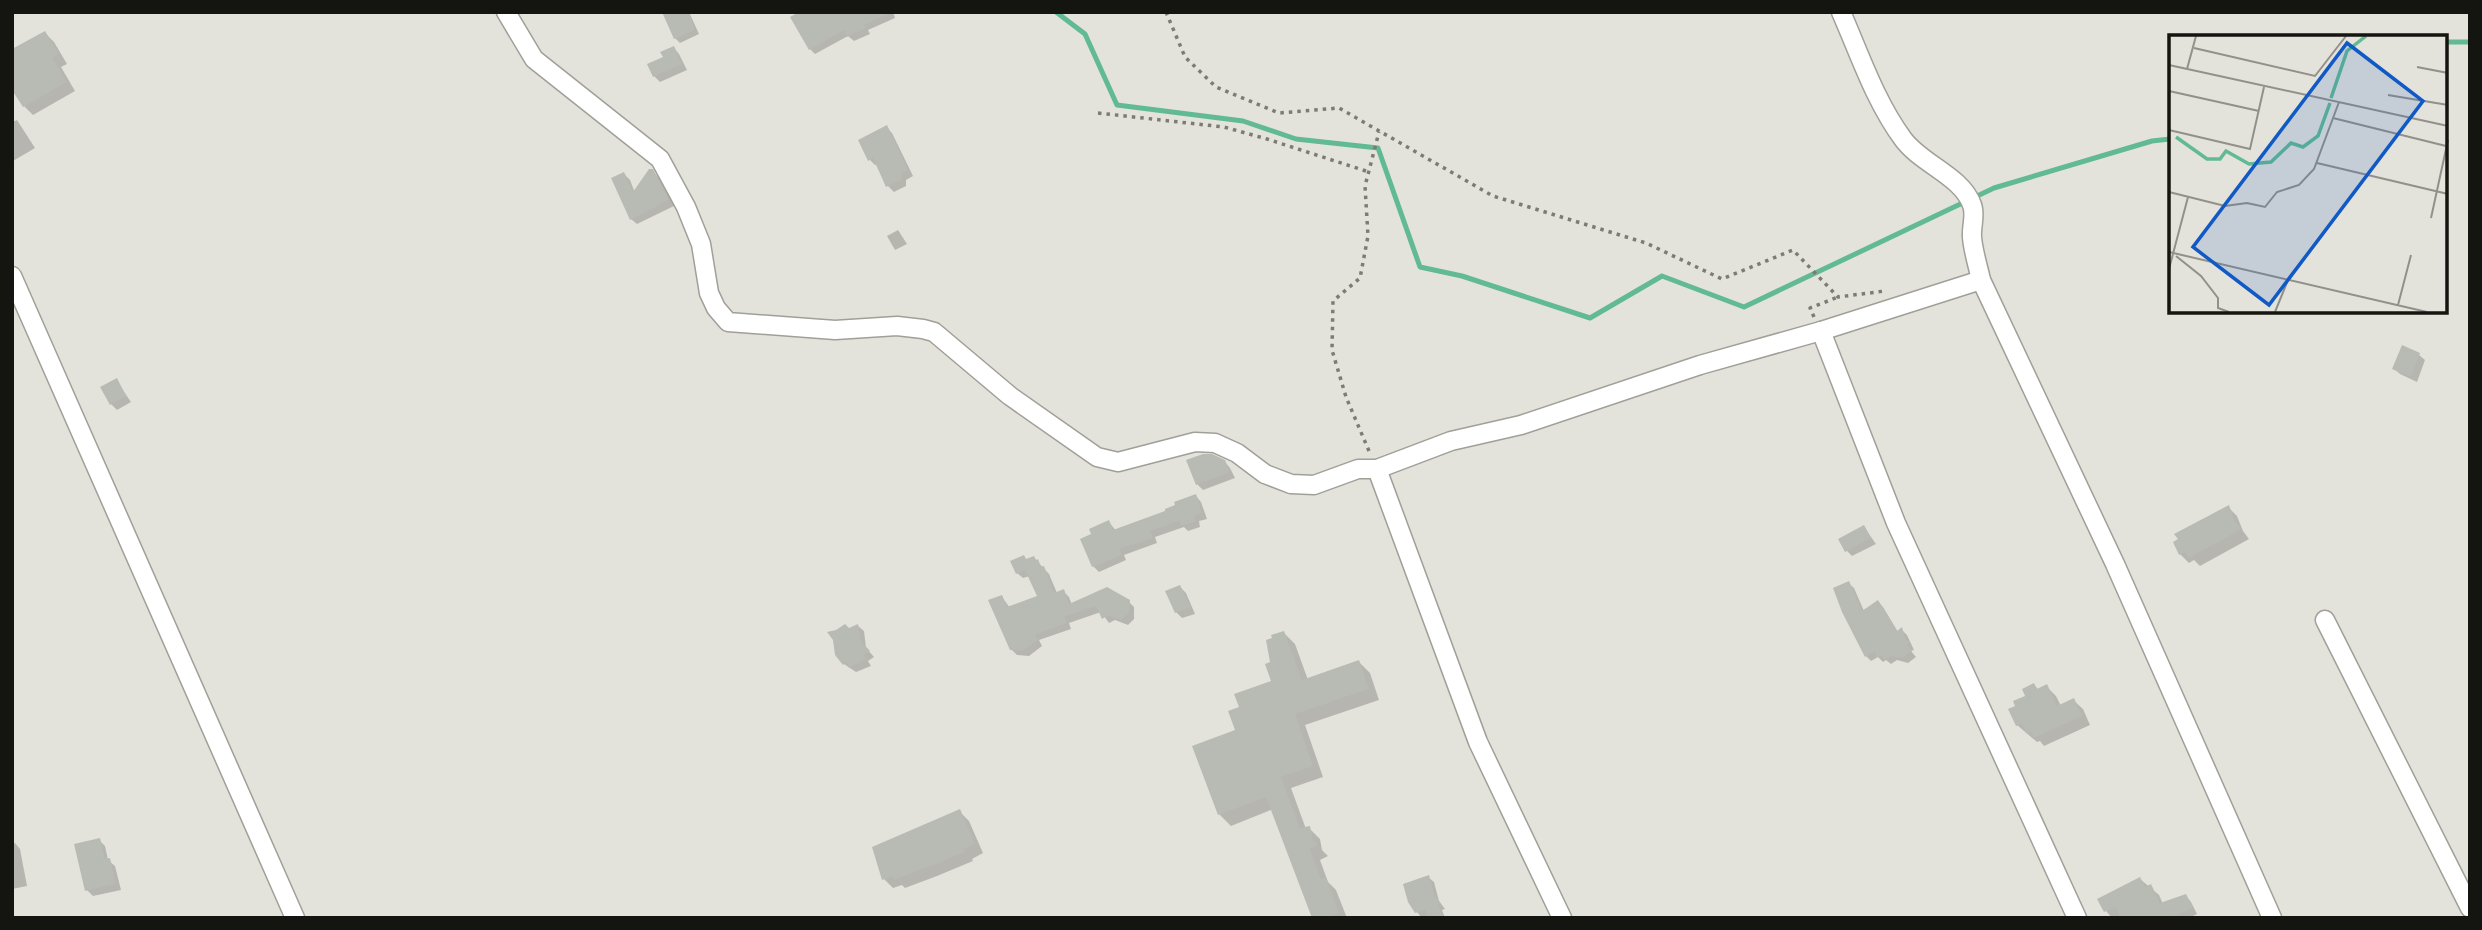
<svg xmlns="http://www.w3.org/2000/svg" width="2482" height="930" viewBox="0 0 2482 930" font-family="'Titillium Web',sans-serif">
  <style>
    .shadow { fill: #0003 }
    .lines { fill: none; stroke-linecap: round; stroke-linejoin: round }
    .stream { stroke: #61ba94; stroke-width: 5 }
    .building { fill: #b7bbb4 }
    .minor-casing { stroke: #a09f98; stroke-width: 21 }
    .path { stroke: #7c7b76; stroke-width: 3.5; stroke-dasharray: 3.5 5; stroke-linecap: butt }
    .minor { stroke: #fff; stroke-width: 18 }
    .inset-river { fill: none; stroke: #61ba94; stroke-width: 3.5 }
    .inset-road { fill: none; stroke: #91908a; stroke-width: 2 }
    .view { fill: #1159c4; fill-opacity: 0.15; stroke: #1159c4; stroke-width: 3.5 }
    .inset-edge { fill: none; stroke: #141411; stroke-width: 3.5 }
  </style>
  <rect width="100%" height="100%" fill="#e4e3db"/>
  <g class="shadow">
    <polygon points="689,12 699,34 680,43 675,38"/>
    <polygon points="805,12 893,12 895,18 868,30 870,34 854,41 848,36 815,54 810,49"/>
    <polygon points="45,33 54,42 67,64 61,67 75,91 33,115 24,106"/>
    <polygon points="674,48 679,54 687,70 660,82 654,76"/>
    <polygon points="17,120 35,148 13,161 12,122"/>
    <polygon points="886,127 892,133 913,176 906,180 906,186 894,192 888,186 878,164 875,165 870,160"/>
    <polygon points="652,171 658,177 674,206 637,224 631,219 624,174 630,180 635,193"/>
    <polygon points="898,230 907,244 895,250 887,236"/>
    <polygon points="2419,355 2425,360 2417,382 2400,374 2394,369"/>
    <polygon points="116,380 131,402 117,410 111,404"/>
    <polygon points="1224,461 1230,468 1235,478 1203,490 1197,484"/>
    <polygon points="1196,496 1201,502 1207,519 1199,521 1200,527 1188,531 1184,527 1155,537 1157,543 1124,555 1126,560 1099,572 1093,566 1109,522 1116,531 1168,512"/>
    <polygon points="2228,507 2237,516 2243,531 2249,539 2200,566 2194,560 2189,563 2180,554"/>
    <polygon points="1864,527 1876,544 1852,556 1847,551"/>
    <polygon points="1034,558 1049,574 1057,593 1063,591 1069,597 1072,605 1128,601 1134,607 1134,619 1128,625 1115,620 1109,623 1101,612 1069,623 1071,629 1039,640 1042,646 1029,656 1017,655 1011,649 1002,597 1010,608 1039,597 1030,576 1023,578 1017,573 1027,560"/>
    <polygon points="1848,583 1854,588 1864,611 1878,602 1883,607 1898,632 1902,630 1907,635 1914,650 1911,651 1916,657 1908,663 1897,660 1891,664 1886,660 1883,662 1878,657 1871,661 1866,656"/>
    <polygon points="1180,587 1186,593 1195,614 1182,618 1176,612"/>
    <polygon points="858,626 864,631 866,648 874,657 868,661 871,666 856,672 844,664 849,630"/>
    <polygon points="1284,633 1295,644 1308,680 1359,662 1370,673 1379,700 1305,725 1323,777 1291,788 1306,829 1309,828 1320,839 1322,850 1328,856 1320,860 1328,882 1336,890 1347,918 1314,918 1273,809 1231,826 1220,815 1194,747 1237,731 1241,708 1273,683 1272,663"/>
    <polygon points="2034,685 2039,690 2046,686 2056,696 2061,706 2073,700 2083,709 2090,725 2044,746 2040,741 2037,742 2017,725"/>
    <polygon points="960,812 969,821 983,853 972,859 973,861 937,876 905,888 902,885 893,888 884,879 874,848"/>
    <polygon points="99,840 105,846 108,860 115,866 121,890 93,896 87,890"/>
    <polygon points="15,843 20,849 27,886 12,889 12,844"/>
    <polygon points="1428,877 1434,882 1439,901 1445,909 1442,910 1445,918 1431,918 1429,915 1422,918 1417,912"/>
    <polygon points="2140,879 2159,895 2163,904 2186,896 2191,902 2197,914 2189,918 2123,918 2122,915 2112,918 2106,911"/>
  </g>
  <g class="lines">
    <g class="stream">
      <polyline points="1056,12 1085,34 1117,105 1243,121 1296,139 1378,148 1420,267 1462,276 1590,318 1662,276 1744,307 1994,188 2152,141 2170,139"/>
      <polyline points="2445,42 2470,42"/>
    </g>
  </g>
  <g class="building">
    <polygon points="662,12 689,12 695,30 674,39"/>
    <polygon points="799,12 892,12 864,25 866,28 847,37 844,30 809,50 790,17"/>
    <polygon points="45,31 59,54 53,58 67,82 23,107 12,90 12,49"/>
    <polygon points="674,46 682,64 653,77 647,64 663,57 660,52"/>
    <polygon points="887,125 908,170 901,174 901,180 886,187 873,158 868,161 858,140"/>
    <polygon points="649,169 653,169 669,200 630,220 611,178 624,172 633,192"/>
    <polygon points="2402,345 2420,353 2411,377 2392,369"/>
    <polygon points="117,378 126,396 110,405 100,387"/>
    <polygon points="1203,454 1212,454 1225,460 1230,472 1196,485 1186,460"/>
    <polygon points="1196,494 1202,513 1194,516 1196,521 1181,526 1179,521 1150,531 1153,538 1119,549 1122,555 1092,567 1080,539 1091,534 1089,529 1109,520 1113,530 1165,511 1165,509 1175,505 1174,502"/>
    <polygon points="2229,505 2234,520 2242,529 2189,558 2185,552 2179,555 2173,542 2178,539 2174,534"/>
    <polygon points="1864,525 1871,538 1845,552 1838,539"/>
    <polygon points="1024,555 1026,559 1034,556 1036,560 1038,559 1041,567 1044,566 1054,593 1064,589 1069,604 1107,587 1130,600 1129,613 1121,620 1108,615 1102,619 1096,606 1064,617 1067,623 1035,635 1038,640 1023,651 1010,650 988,600 1002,595 1007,607 1037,596 1025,570 1016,574 1010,561"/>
    <polygon points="1849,581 1862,611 1878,600 1897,631 1902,627 1905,638 1910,643 1907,645 1912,651 1902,658 1891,656 1884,660 1882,655 1876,658 1875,651 1865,657 1842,612 1833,588"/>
    <polygon points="1180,585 1191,608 1175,613 1165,591"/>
    <polygon points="845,624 849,628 858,624 861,641 870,651 863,655 867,659 849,668 846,662 843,665 835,655 833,640 827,632 836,630"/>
    <polygon points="1284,631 1302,680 1359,660 1369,689 1295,714 1313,766 1281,777 1300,828 1310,826 1312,838 1318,845 1310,849 1321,879 1326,877 1339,913 1327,918 1312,918 1266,797 1218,815 1192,746 1235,730 1228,711 1239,707 1234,694 1271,681 1265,664 1270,662 1266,640 1272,638 1271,635"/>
    <polygon points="2034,683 2037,689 2047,684 2057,706 2074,698 2082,716 2034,738 2031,732 2027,734 2022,724 2016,726 2008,709 2015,706 2013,701 2025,696 2022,689"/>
    <polygon points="960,809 975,844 964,849 965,852 926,868 926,867 895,880 893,876 882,880 872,847"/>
    <polygon points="100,838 105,859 110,858 116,884 85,891 74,844"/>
    <polygon points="1429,875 1434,894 1441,904 1438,905 1444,918 1429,918 1425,910 1415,913 1408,902 1403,884"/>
    <polygon points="2140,877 2145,887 2151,884 2160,903 2186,894 2193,908 2171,918 2121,918 2115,907 2104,912 2097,899"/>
  </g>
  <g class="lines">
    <defs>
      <g id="minor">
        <polyline points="506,12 534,59 660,159 686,207 701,244 709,293 716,308 728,322 835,330 897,326 923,329 934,332 1010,396 1097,457 1118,462 1195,442 1215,443 1237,453 1265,474 1291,484 1314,485 1358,469 1377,469 1451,441 1521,425 1700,365 1821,331 1981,280"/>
        <path d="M 1841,12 C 1860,55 1875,101 1903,139 C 1921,164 1962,176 1972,205 C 1976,215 1971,227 1972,237 C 1973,251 1978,266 1981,280 L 2115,564 L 2272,918"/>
        <polyline points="12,276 295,918"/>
        <polyline points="1821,331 1896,523 2077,918"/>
        <polyline points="1377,469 1478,742 1562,918"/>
        <polyline points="2325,620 2470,908"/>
      </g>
    </defs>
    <use href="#minor" class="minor-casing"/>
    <g class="path">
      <polyline points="1166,12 1185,57 1216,87 1279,113 1339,108 1493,196 1646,243 1722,279 1793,250 1838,297 1885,291"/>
      <polyline points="1098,113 1224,127 1267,139 1369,172"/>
      <polyline points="1814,317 1810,308 1838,297"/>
      <polyline points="1369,451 1346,397 1332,350 1333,301 1360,278 1368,236 1365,186 1379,132"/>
    </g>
    <use href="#minor" class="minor"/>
  </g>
  <g transform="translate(2169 35)">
    <rect width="278" height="278" fill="#e4e3db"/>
    <path class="inset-river" d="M 162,63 L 178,16 L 197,1M 7,102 L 38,124 L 51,124 L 57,116 L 80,129 L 102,127 L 122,108 L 134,112 L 149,101 L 161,68"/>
    <path class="inset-road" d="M 25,13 L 146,41 L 177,1M 0,30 L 279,91M 248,32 L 279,38M 18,34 L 27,1M 0,56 L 90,76M 219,60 L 279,70M 164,83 L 277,111M 0,95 L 81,114 L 95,52M 148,128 L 279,159M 0,157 L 56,171 L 78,168 L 96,172 L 108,157 L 130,150 L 145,134 L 170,67M 262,183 L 279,105M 0,217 L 258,277M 7,221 L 32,241 L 49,263 L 49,273 L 60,277M 0,234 L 19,162M 229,270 L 242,220M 106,277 L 119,245"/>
    <path class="view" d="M 178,8 L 254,66 L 100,270 L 24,212 Z"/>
    <rect width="278" height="278" class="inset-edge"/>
  </g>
  <rect width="2482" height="930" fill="none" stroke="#141411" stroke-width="28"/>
</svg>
